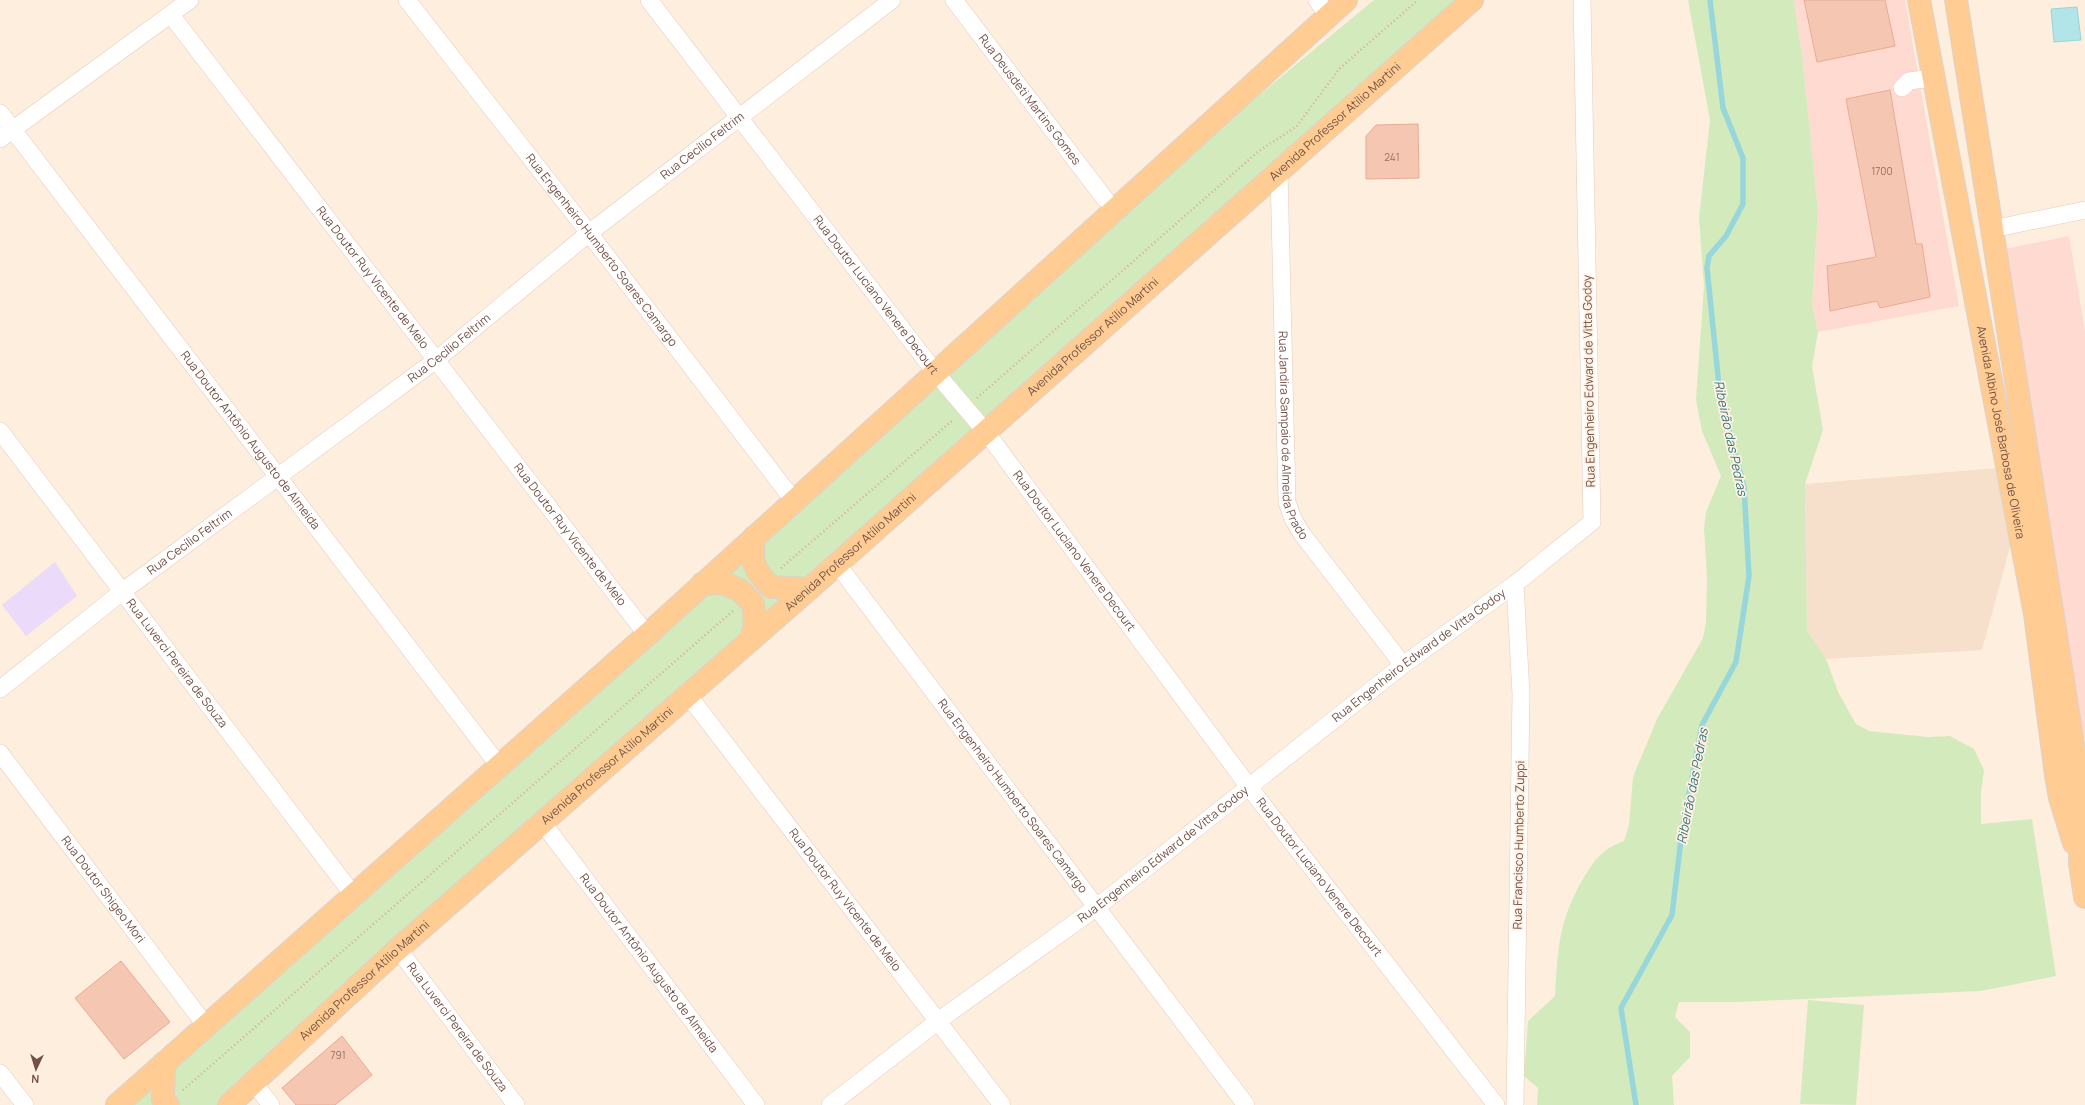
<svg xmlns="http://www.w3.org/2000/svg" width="2085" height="1105" viewBox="0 0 2085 1105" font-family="Manrope,sans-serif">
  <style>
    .residential { fill: #f6dfcb }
    .commercial { fill: #ffdad0 }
    .education { fill: #ebdaf9 }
    .green { fill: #d3ebbc }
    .water { fill: #b1e5e8; stroke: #97d6da }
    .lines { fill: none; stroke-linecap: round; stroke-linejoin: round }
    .stream { stroke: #97d6da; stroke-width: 5.5 }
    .building { fill: #f5c7b3; stroke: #e8ab92 }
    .minor-casing { stroke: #e4cbbc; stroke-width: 18 }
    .major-casing { stroke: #dbd2cf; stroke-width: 24 }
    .path { stroke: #d9ab97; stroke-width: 2.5; stroke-dasharray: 1 3; stroke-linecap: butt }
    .minor { stroke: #fff; stroke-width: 17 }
    .major { stroke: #ffcd93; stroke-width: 22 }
    .labels { text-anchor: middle; stroke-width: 3.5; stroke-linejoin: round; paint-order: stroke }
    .number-label { font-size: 10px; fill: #946e60 }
    .street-label { font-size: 12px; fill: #745145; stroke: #fff2e5 }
    .water-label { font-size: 13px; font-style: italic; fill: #38767c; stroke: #fff2e5 }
  </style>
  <rect width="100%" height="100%" fill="#feeedd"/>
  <polygon class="residential" points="1998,468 2011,543 1982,650 1826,659 1807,630 1805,484"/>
  <g class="commercial">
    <polygon points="1794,0 1905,0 1959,306 1818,332 1812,304 1818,211 1803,63"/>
    <polygon points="2069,236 2085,331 2085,738 2080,739 2004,249"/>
  </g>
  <polygon class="education" points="55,562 77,596 26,636 2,605"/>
  <g class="green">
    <polygon points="1374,0 1468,0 225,1105 125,1105 1235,115"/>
    <path d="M 1688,0 L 1794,0 L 1803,63 L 1818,211 L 1812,304 L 1818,332 L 1812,366 L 1823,430 L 1805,484 L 1807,630 L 1826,659 L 1839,694 L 1856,724 L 1869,731 L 1928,737 L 1950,736 L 1974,749 L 1984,770 L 1981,793 L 1981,824 L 2032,819 L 2056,976 L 1981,991 L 1737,1002 L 1679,1002 L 1675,1017 L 1690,1032 L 1690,1057 L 1672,1076 L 1674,1105 L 1537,1105 L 1538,1088 L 1524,1076 L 1528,1021 L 1555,996 C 1558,948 1558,922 1583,879 C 1596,858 1601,850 1624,841 L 1629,825 L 1633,777 L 1657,719 L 1703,638 L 1706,623 L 1707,577 L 1704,528 L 1706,512 L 1721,476 L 1702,431 L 1696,400 L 1704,286 L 1699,218 L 1710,120 Z"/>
    <polygon points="1808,1000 1864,1005 1856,1105 1800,1104"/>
  </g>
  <polygon class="water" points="2077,7 2081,40 2054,42 2051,9"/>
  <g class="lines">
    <polyline class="stream" points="1636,1105 1621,1008 1672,915 1682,831 1702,725 1736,662 1749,576 1744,487 1720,396 1707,268 1709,256 1726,236 1743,204 1743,158 1723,108 1710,0"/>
  </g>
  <g class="building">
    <polygon points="1804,0 1885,0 1895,46 1817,62"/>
    <polygon points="1890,90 1916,244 1922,244 1930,297 1880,308 1877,301 1830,311 1827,266 1876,257 1846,99"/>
    <polygon points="1418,124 1419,178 1366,179 1366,136 1376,125"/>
    <polygon points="121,961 170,1022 124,1059 75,998"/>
    <polygon points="342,1036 372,1075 335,1105 296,1105 282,1088"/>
  </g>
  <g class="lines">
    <defs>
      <g id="minor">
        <path id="s1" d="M 407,0 L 589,233 L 794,501"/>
        <path id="s2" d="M 649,0 L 935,372 L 986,432 L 1249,787 L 1496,1105"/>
        <path id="s3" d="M 954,0 L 1105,199"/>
        <polyline points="1317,0 1327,15"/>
        <path id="s4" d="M 171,15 L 647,635"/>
        <polyline points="1902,88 1909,81 1933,78"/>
        <path id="s5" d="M 0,113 L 500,767"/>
        <polyline points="0,139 190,0"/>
        <path id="s6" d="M 1279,172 L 1287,502 L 1293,519 L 1302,534 L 1403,665"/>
        <polyline points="1992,229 2085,210"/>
        <path id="s7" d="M 0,431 L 354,896"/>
        <path id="s8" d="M 837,564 L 1246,1105"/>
        <polyline points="1515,584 1521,694 1515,1105"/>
        <path id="s9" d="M 0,689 L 123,591 L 436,360 L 589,233 L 892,0"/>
        <path id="s10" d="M 688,695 L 1002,1105"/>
        <path id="s11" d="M 0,753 L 206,1026"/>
        <path id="s12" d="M 542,822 L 756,1105"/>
        <path id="s13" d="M 398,949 L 516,1105"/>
        <polyline points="0,1073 25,1105"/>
        <polyline points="254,1083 271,1105"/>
        <path id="s14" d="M 830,1105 L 938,1021 L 1097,907 L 1403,665 L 1515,584 L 1592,522 L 1582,0"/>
      </g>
      <g id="major">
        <path id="s15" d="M 1919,0 L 2035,614 L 2056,775 L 2060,798 L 2074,843"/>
        <polyline points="1956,0 2081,795 2080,863 2085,897"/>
        <path d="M 754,537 C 751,561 753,569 771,587 L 809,589"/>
        <polyline points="702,584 722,583 740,590 753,604 755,620 752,639"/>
        <polyline points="164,1063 163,1099 168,1105"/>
        <polyline points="117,1105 647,635 1346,0"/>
        <path id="s16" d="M 229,1105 L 398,949 L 809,589 L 1472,0"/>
      </g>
    </defs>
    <use href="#minor" class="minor-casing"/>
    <use href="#major" class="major-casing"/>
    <g class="path">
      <polyline points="977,398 1259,151 1297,126 1339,69 1418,0"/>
      <polyline points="781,568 953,420"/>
      <polyline points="183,1090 734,610"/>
    </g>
    <use href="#minor" class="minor"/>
    <use href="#major" class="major"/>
  </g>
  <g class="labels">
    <g class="number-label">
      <text x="1392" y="161">241</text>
      <text x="1882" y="175">1700</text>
      <text x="338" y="1059">791</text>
    </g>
    <g class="street-label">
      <text dy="4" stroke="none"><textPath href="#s3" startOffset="125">Rua Deusdeti Martins Gomes</textPath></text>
      <text dy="4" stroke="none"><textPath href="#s16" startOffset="1480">Avenida Professor Atílio Martini</textPath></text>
      <text dy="4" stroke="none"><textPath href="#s9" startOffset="888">Rua Cecílio Feltrim</textPath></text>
      <text dy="4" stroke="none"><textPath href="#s1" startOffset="317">Rua Engenheiro Humberto Soares Camargo</textPath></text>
      <text dy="4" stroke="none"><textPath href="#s4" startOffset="331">Rua Doutor Ruy Vicente de Melo</textPath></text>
      <text dy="4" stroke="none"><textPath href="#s2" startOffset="372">Rua Doutor Luciano Venere Decourt</textPath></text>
      <text dy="4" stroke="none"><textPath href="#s16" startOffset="1156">Avenida Professor Atílio Martini</textPath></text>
      <text dy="4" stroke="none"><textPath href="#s9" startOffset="564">Rua Cecílio Feltrim</textPath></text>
      <text transform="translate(1589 381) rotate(-91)" y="4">Rua Engenheiro Edward de Vitta Godoy</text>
      <text dy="4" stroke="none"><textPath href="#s15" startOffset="440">Avenida Albino José Barbosa de Oliveira</textPath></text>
      <text dy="4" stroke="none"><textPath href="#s6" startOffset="265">Rua Jandira Sampaio de Almeida Prado</textPath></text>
      <text dy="4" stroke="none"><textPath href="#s5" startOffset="412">Rua Doutor Antônio Augusto de Almeida</textPath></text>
      <text dy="4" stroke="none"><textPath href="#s4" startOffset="655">Rua Doutor Ruy Vicente de Melo</textPath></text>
      <text dy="4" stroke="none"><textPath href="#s9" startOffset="240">Rua Cecílio Feltrim</textPath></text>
      <text dy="4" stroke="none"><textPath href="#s2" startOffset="696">Rua Doutor Luciano Venere Decourt</textPath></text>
      <text dy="4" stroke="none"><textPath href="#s16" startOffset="832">Avenida Professor Atílio Martini</textPath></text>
      <text dy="4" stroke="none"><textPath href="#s14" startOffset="741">Rua Engenheiro Edward de Vitta Godoy</textPath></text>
      <text dy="4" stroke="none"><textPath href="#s7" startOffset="292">Rua Luverci Pereira de Souza</textPath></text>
      <text dy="4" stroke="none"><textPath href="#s16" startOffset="508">Avenida Professor Atílio Martini</textPath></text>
      <text dy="4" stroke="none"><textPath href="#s8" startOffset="291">Rua Engenheiro Humberto Soares Camargo</textPath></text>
      <text transform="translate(1519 845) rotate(-89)" y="4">Rua Francisco Humberto Zuppi</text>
      <text dy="4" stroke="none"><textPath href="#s14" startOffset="417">Rua Engenheiro Edward de Vitta Godoy</textPath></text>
      <text dy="4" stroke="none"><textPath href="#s2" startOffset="1104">Rua Doutor Luciano Venere Decourt</textPath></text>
      <text dy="4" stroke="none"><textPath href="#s11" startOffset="171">Rua Doutor Shigeo Mori</textPath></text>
      <text dy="4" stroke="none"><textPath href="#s10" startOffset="258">Rua Doutor Ruy Vicente de Melo</textPath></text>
      <text dy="4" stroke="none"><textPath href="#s12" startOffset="177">Rua Doutor Antônio Augusto de Almeida</textPath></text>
      <text dy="4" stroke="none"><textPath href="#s16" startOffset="184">Avenida Professor Atílio Martini</textPath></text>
      <text dy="4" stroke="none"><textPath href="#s13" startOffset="98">Rua Luverci Pereira de Souza</textPath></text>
    </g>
    <g class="water-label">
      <text transform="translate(1731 438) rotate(78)" y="5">Ribeirão das Pedras</text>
      <text transform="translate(1692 786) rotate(-79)" y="5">Ribeirão das Pedras</text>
    </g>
  </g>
  <g transform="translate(36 1069) rotate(184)" stroke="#fff2e5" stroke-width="3" paint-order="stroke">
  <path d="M0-3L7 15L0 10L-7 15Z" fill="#745145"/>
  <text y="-6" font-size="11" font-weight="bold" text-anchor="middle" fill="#745145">N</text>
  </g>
</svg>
